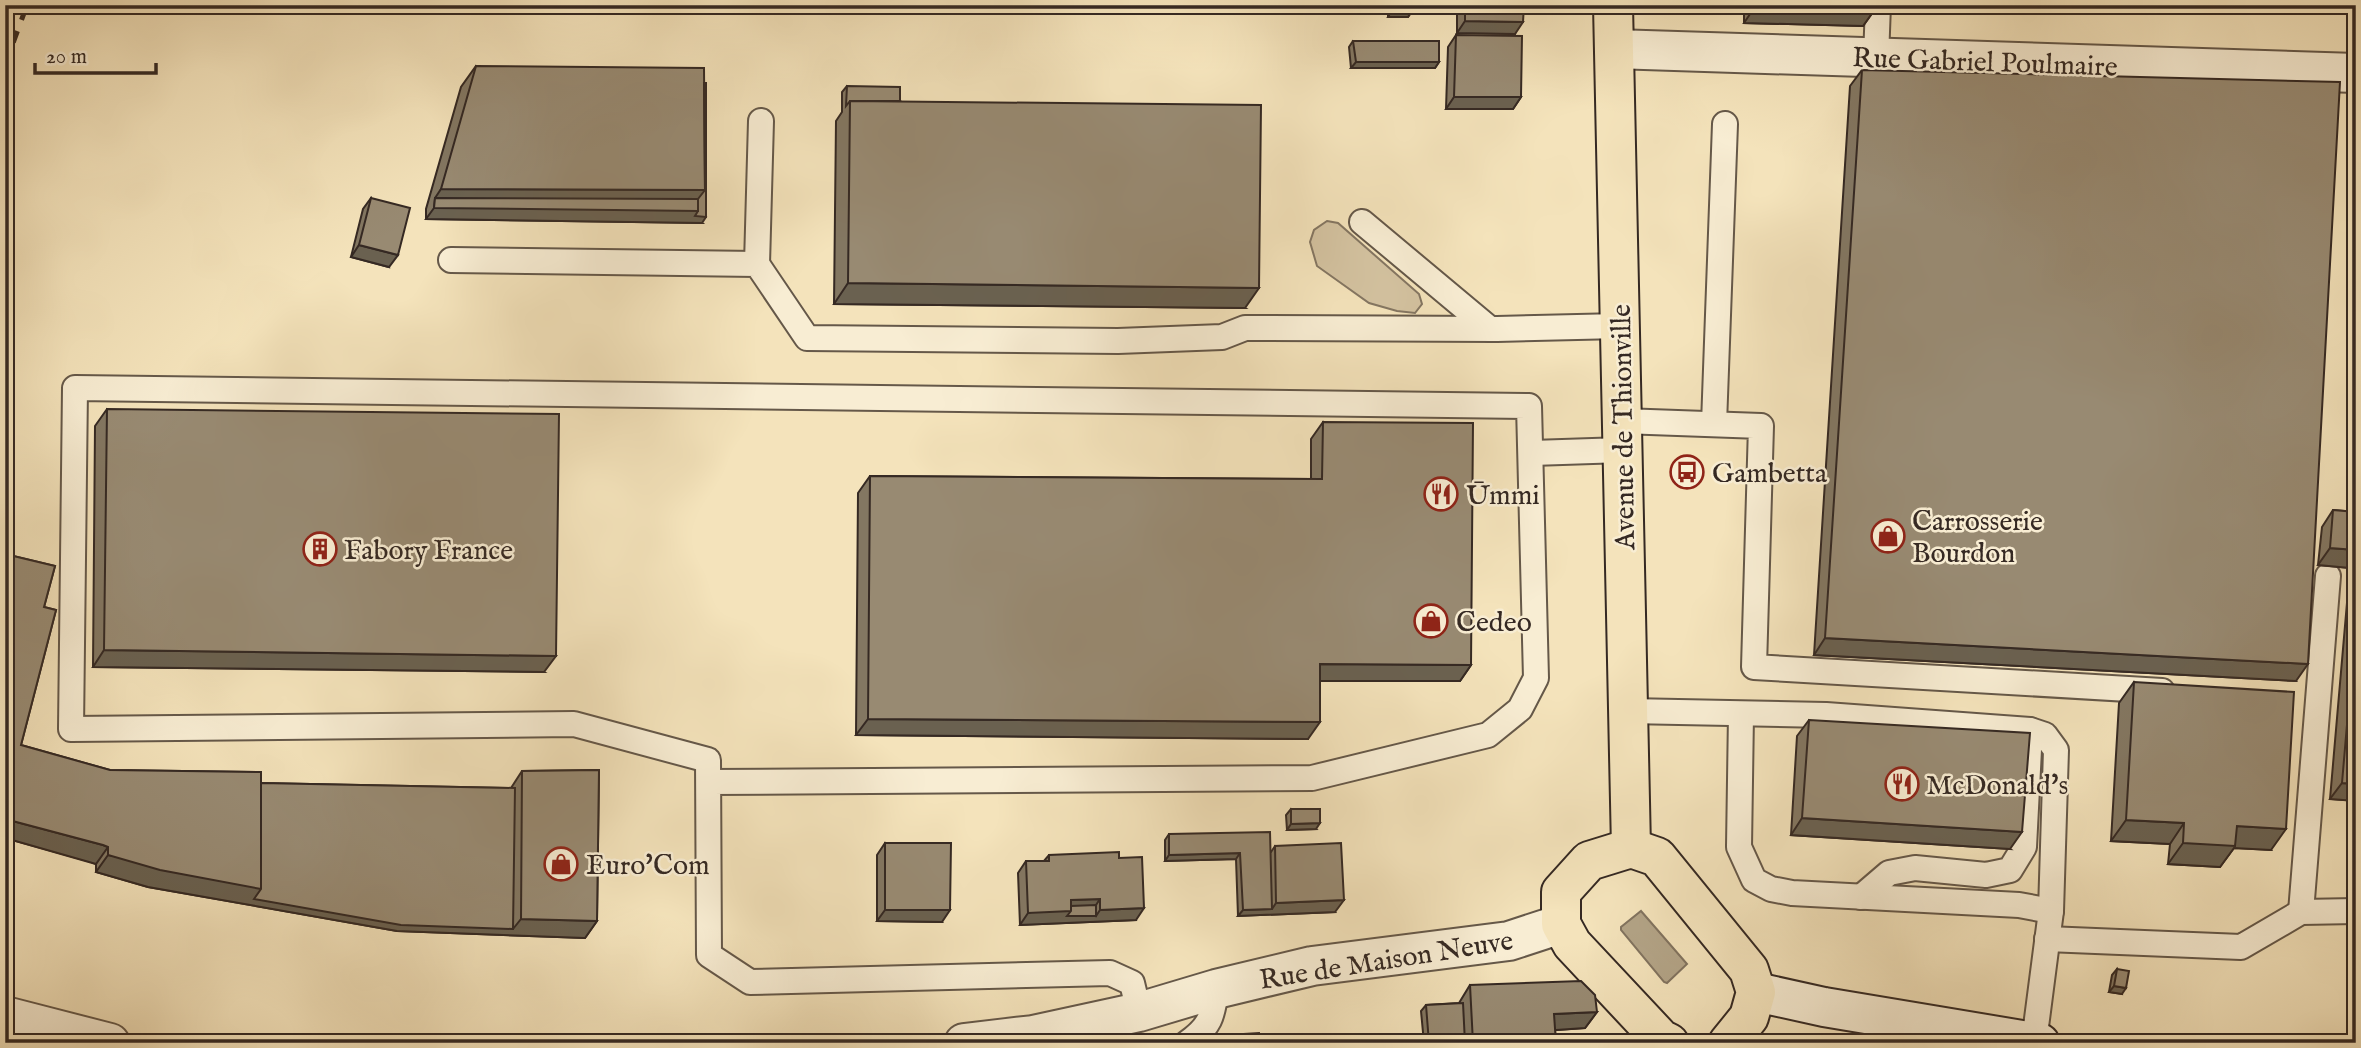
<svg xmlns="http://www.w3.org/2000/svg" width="2361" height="1048" viewBox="0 0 2361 1048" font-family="'IM FELL English',serif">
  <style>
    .green { fill: #d4c3a1; stroke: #847662; stroke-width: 2 }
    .water { fill: #b3a487; stroke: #81735f; stroke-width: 2 }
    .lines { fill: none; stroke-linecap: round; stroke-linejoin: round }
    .lane-casing { stroke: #655849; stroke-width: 28 }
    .street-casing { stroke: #655849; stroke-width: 42 }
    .secondary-casing { stroke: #352923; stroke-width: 42 }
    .primary-casing { stroke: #352923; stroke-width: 42 }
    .lane { stroke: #f8edd3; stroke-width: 24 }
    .street { stroke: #f8edd3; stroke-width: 38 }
    .secondary { stroke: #f8edd3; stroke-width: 38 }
    .primary { stroke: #f4e3bb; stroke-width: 38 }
    .rail { stroke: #352923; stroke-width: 5; stroke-dasharray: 12 12; stroke-linecap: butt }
    .wall { fill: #837762; stroke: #352923; stroke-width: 2 }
    .shaded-wall { fill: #6a6150; stroke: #352923; stroke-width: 2 }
    .building { fill: #988a72; stroke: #352923; stroke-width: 2 }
    .labels { text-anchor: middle; stroke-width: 5; stroke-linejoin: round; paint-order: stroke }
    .street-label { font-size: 28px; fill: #352923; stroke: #f8edd3 }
    .poi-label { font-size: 28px; fill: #352923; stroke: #f8edd3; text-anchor: start }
  </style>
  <rect width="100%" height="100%" fill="#f4e3bb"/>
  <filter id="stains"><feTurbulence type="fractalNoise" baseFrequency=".00286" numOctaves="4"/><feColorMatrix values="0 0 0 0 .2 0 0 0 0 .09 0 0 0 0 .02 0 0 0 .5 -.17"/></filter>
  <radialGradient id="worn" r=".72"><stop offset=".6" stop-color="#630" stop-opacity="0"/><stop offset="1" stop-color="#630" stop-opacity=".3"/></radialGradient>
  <polygon class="green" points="1327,221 1338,223 1419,294 1422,304 1415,313 1397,311 1369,303 1317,266 1310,242 1314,230"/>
  <polygon class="water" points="1641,911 1687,964 1667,983 1664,982 1621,930 1621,927"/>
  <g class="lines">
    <defs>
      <g id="lane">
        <polyline points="1876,58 1878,5"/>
        <polyline points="1362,222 1490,329"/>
        <polyline points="451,260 757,264 807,338 1118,341 1222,337 1245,328 1497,329 1620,326"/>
        <polyline points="757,264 761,121"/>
        <polyline points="1622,421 1761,426 1754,667 2162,691"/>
        <polyline points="1714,424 1725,124"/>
        <polyline points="1532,453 1623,450"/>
        <polyline points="1628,711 1826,715 2030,730 2045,735 2056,750 2051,911 2034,1042"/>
        <polyline points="1741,714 1739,847 1754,880 1771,889 1792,893 2019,905 2051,911"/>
        <polyline points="709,782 1312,778 1488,735 1520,709 1536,678 1529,406 75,388 71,729 574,724 708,760 709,955 750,982 1110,973 1132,983 1139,1012"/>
        <polyline points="1861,897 1889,873 1915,868 1986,875 2010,870 2024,847 2030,730"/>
        <polyline points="2301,912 2328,576"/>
        <polyline points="2047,939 2241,947 2301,912 2356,911"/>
        <path d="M 1187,1043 C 1210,1027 1213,1016 1216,989"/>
      </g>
      <g id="street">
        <polyline points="1614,49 2356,73"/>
        <polyline points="5,1016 110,1043"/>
        <polyline points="964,1043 1033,1035 1139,1012 1216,989 1312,966 1509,941 1561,924"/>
      </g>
      <polyline id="secondary" points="1756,992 1824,1007 2040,1043"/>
      <g id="primary">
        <polyline points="1613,5 1631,848"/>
        <polyline points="1669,1043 1661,1039 1572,944 1561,924 1561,892 1589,861 1631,848 1657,857 1749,970 1756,992 1749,1017 1728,1043"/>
      </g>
    </defs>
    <use href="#lane" class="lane-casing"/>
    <use href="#street" class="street-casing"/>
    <use href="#secondary" class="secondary-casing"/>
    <use href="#primary" class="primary-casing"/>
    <use href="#lane" class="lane"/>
    <use href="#street" class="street"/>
    <use href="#secondary" class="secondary"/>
    <use href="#primary" class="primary"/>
    <polyline class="rail" points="5,65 27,5"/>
  </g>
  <g class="wall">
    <polygon points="1388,5 1413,5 1412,11 1408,17 1388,17"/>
    <polygon points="1457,5 1524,5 1515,34 1457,33"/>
    <polygon points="1744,5 1878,5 1863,26 1744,23"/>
    <polygon points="1456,35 1521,97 1513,109 1446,109 1448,47"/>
    <polygon points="1353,41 1439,62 1435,68 1351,68 1349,47"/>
    <polygon points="476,66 702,223 426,219 426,209 461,87"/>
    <polygon points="1862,70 2296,681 1814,655 1850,86"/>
    <polygon points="847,86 900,101 1245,308 834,304 836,121 842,112 842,92"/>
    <polygon points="371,198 389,267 351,257 363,209"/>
    <polygon points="107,409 544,672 93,667 95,426"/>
    <polygon points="1323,422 1471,665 1460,681 1320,681 1308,739 856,735 858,493 870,476 1311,479 1311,439"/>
    <polygon points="2333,510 2356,512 2356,801 2330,799 2350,568 2318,565 2322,527"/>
    <polygon points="5,554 55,566 44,607 56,610 21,745 110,770 261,772 261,783 511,788 522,771 599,770 597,921 585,938 397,931 148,887 96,872 96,864 91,862 5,838"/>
    <polygon points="2134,682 2271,850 2234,848 2220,867 2168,864 2170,844 2111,841 2119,703"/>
    <polygon points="1809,720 2010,849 1791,835 1797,736"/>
    <polygon points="1291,809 1316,829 1287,830 1286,815"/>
    <polygon points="1169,834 1271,852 1275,846 1335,912 1238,916 1236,859 1165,861 1165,840"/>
    <polygon points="885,843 942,922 877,921 877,855"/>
    <polygon points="1049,855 1119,858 1136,920 1020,925 1018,873 1026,861 1044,861"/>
    <polygon points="2117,969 2122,994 2109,992 2112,975"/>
    <polygon points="1470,985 1597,1012 1585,1028 1555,1030 1556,1043 1424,1043 1421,1011 1426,1005 1459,1003"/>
  </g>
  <g class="shaded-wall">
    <polygon points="1756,5 1878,5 1863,26 1744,23"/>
    <polygon points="1392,10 1412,11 1408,17 1388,17"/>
    <polygon points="1465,21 1523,22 1515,34 1457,33"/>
    <polygon points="1356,62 1439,62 1435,68 1351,68"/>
    <polygon points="1454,97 1521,97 1513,109 1446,109"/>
    <polygon points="441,189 705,190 698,211 706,217 702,223 426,219 434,208 435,198"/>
    <polygon points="359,245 398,255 389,267 351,257"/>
    <polygon points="848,283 1259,288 1245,308 834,304"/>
    <polygon points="2330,548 2356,550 2356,559 2350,568 2318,565"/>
    <polygon points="1825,638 2308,664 2296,681 1814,655"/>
    <polygon points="104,650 556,656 544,672 93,667"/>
    <polygon points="1320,664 1471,665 1460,681 1308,681"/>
    <polygon points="868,719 1320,722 1308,739 856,735"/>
    <polygon points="2342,783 2356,784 2356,801 2330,799"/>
    <polygon points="1802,818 2022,832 2010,849 1791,835"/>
    <polygon points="5,819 103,845 108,847 96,864 5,838"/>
    <polygon points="2126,820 2184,823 2170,844 2111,841"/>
    <polygon points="1320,823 1316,829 1287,830 1291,824"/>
    <polygon points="2237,826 2286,829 2271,850 2234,848 2220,867 2168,864 2183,843"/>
    <polygon points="1240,853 1236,859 1165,861 1169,855"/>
    <polygon points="108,855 513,929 521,919 597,921 585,938 397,931 148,887 96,872"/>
    <polygon points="1100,899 1092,911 1096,916 1100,910 1144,908 1136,920 1020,925 1028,913 1071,900"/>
    <polygon points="1344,900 1335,912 1238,916 1243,910 1272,909 1276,903"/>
    <polygon points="885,910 950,910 942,922 877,921"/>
    <polygon points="2114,986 2126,988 2122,994 2109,992"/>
    <polygon points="1597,1012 1585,1028 1542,1031 1554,1014"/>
  </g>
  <g class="building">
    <polygon points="1392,5 1413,5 1412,11 1392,10"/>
    <polygon points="1465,5 1524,5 1523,22 1465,21"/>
    <polygon points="1456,35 1522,36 1521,97 1454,97"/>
    <polygon points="1353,41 1439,41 1439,62 1356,62"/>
    <polygon points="476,66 704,68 705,190 441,189"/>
    <polygon points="1862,70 2340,82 2308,664 1825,638"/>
    <polygon points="704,83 706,83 706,217 695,216 698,211 698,199 705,190"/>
    <polygon points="847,86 900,87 900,101 850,101 846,106"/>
    <polygon points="850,101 1261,105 1259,288 848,283"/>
    <polygon points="371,198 410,208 398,255 359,245"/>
    <polygon points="435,198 698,199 698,211 434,208"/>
    <polygon points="107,409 559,414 556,656 104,650"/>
    <polygon points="1323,422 1473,423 1471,665 1320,664 1320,722 868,719 870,476 1322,479"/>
    <polygon points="2333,510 2356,512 2356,550 2330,548"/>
    <polygon points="5,554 55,566 44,607 56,610 21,745 110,770 261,772 261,889 160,870 108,855 108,847 103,845 5,819"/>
    <polygon points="2356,620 2356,784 2342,783"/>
    <polygon points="2134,682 2294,692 2286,829 2237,826 2235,846 2183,843 2184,823 2126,820"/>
    <polygon points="1809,720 2030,733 2022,832 1802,818"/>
    <polygon points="599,770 597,921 521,919 522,771"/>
    <polygon points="261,783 515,788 513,929 401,925 254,899 261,889"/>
    <polygon points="1291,809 1320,809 1320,823 1291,824"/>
    <polygon points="1270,832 1272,909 1243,910 1240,853 1169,855 1169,834"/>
    <polygon points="885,843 951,843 950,910 885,910"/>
    <polygon points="1341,843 1344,900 1276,903 1275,846"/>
    <polygon points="1119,852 1119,858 1142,857 1144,908 1100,910 1100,899 1071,900 1071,911 1028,913 1026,861 1049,861 1049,855"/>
    <polygon points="1096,905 1096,916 1067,916 1071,911 1071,906"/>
    <polygon points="2117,969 2129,971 2126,988 2114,986"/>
    <polygon points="1581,981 1595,995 1597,1012 1554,1014 1556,1043 1473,1043 1470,985"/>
    <polygon points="1463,1003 1465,1043 1429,1043 1426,1005"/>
    <polygon points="1259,1033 1260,1043 1212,1043 1211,1036"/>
  </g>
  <defs>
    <symbol id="bus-ring" viewBox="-11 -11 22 22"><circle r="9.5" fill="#f8edd3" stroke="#8f2418" stroke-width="1.5"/><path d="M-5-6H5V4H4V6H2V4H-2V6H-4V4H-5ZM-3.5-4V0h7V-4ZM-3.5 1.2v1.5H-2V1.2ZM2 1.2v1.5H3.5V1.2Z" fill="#8f2418"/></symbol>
    <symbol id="restaurant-ring" viewBox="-11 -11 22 22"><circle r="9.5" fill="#f8edd3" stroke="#8f2418" stroke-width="1.5"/><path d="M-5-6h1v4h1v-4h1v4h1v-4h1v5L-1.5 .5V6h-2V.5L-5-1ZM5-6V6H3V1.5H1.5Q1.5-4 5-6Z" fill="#8f2418"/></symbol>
    <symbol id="shop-ring" viewBox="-11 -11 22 22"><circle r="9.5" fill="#f8edd3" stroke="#8f2418" stroke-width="1.5"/><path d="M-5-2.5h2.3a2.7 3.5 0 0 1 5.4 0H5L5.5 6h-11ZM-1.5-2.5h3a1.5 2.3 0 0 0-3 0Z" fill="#8f2418"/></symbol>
    <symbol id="building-ring" viewBox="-11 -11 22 22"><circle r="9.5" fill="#f8edd3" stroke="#8f2418" stroke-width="1.5"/><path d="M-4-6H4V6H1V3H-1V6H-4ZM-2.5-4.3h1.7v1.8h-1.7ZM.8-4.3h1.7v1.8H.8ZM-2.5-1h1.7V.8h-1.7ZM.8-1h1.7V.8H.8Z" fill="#8f2418"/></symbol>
  </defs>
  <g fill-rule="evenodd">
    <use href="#bus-ring" x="1668" y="453" width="38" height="38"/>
    <use href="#restaurant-ring" x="1422" y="475" width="38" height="38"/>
    <use href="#shop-ring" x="1869" y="517" width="38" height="38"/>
    <use href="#building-ring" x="301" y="530" width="38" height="38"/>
    <use href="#shop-ring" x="1412" y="602" width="38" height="38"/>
    <use href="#restaurant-ring" x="1883" y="765" width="38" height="38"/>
    <use href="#shop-ring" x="542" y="845" width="38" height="38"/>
  </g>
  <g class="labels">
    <g class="street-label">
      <text transform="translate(1985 61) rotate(2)" y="10">Rue Gabriel Poulmaire</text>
      <text transform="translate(1622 427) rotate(-91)" y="10">Avenue de Thionville</text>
      <text transform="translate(1386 959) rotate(-9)" y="10">Rue de Maison Neuve</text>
    </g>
    <g class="poi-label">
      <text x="1712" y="482">Gambetta</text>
      <text x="1466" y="504">Ūmmi</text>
      <text x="1912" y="530">Carrosserie<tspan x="1912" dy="32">Bourdon</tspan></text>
      <text x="344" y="559">Fabory France</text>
      <text x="1456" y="631">Cedeo</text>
      <text x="1926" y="794">McDonald's</text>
      <text x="586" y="874">Euro'Com</text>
    </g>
  </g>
  <rect width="2361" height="1048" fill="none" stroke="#f4e3bb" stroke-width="28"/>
  <rect x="7" y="7" width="2347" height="1034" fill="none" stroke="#352923" stroke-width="3.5"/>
  <rect x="14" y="14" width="2333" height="1020" fill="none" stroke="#352923" stroke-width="2"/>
  <path d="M35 63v10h121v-10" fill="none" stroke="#352923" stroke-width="3.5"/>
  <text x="46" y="63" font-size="21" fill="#352923" stroke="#f8edd3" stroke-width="5" paint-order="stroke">20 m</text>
  <rect width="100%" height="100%" filter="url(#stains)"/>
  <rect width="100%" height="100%" fill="url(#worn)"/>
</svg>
